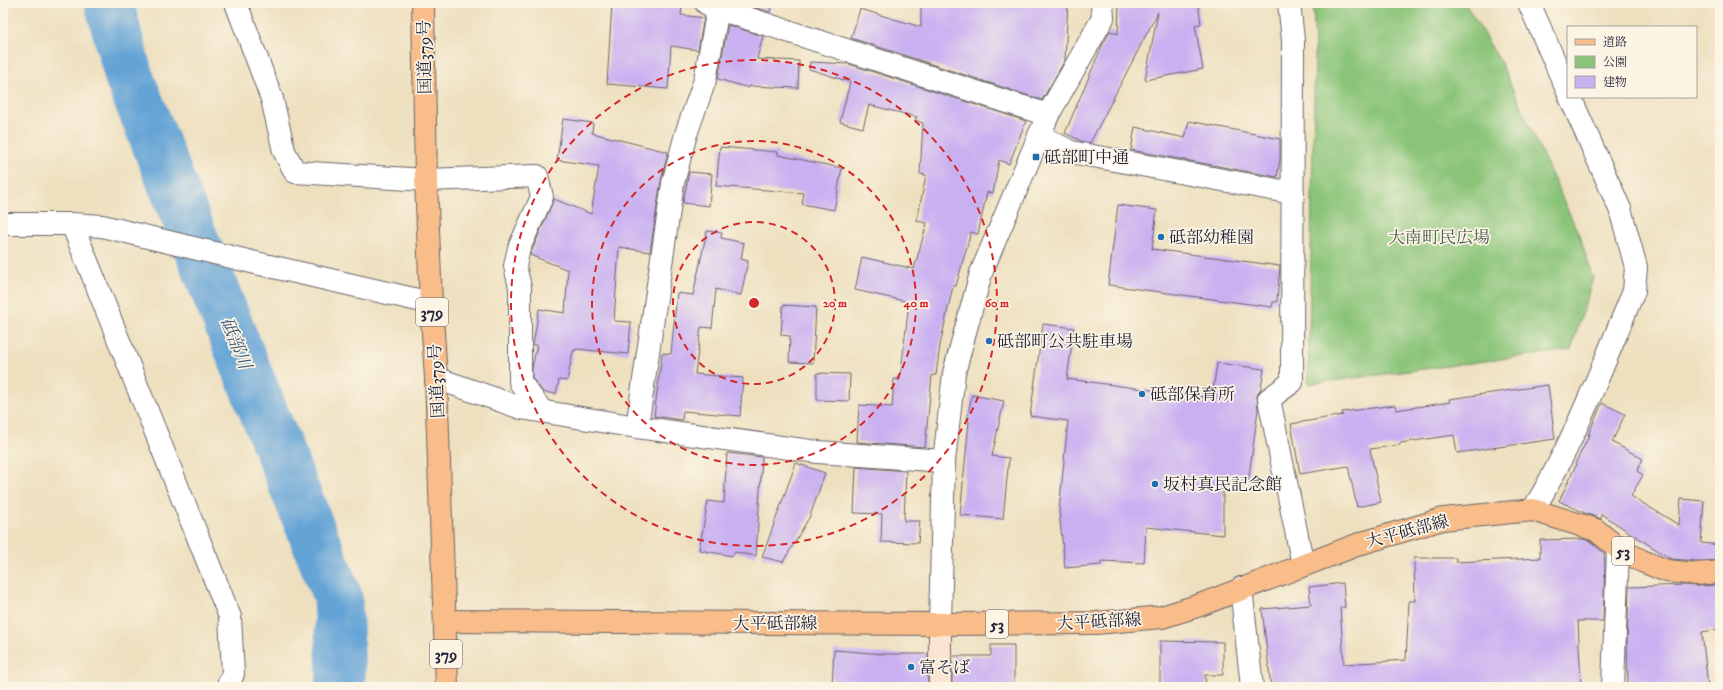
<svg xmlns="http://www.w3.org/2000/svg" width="1723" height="690" viewBox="0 0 1723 690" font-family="'IM FELL DW Pica','Noto Serif JP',serif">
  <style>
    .green { fill: #8ac478; stroke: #56735a }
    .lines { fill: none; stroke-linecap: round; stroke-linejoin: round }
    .river { stroke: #64a3d6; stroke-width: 49 }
    .building { fill: #c9b0f1 }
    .minor-casing { stroke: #696469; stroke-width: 24 }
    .secondary-casing { stroke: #696469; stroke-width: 24 }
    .primary-casing { stroke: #696469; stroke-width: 24 }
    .trunk-casing { stroke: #696469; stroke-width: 24 }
    .minor { stroke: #fff; stroke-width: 22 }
    .secondary { stroke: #fce5d0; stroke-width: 22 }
    .primary { stroke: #f8bd89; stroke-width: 22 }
    .trunk { stroke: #f8bd89; stroke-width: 22 }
    .ring { fill: none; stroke: #d62828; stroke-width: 2; stroke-dasharray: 7 5 }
    .poi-dot { fill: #1f6fb2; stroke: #fcf5e5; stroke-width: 1.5 }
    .labels { text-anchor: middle; stroke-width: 3.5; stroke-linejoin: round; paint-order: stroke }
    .shield { fill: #fcf5e5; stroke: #63616e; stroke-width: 1 }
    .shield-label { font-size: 16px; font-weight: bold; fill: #22223b }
    .street-label { font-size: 17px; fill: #22223b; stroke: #fcf5e5 }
    .poi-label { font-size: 17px; fill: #22223b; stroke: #fcf5e5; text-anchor: start }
    .park-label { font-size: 17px; fill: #465b50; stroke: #fcf5e5 }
    .water-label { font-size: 18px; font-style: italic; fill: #3c5679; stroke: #fcf5e5 }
    .centre { fill: #d62828; stroke: #fcf5e5; stroke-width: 2 }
    .ring-label { font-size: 12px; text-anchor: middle; font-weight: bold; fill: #d62828; stroke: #fcf5e5; stroke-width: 3.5; stroke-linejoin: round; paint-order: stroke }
  </style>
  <rect width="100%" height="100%" fill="#fcf5e5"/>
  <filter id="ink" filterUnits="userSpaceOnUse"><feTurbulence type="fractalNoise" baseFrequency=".025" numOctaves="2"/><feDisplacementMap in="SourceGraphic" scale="8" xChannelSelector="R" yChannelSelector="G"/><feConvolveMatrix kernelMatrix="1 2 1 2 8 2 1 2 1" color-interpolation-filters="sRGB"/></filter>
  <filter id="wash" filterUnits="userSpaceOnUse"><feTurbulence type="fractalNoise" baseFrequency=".012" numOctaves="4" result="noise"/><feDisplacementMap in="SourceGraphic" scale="16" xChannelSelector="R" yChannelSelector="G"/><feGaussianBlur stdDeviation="0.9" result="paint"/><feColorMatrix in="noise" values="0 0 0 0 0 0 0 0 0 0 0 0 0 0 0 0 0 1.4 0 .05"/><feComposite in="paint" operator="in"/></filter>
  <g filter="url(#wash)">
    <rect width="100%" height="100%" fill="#eee0bf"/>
    <polygon class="green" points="1313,3 1465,3 1500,61 1580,237 1593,278 1571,350 1308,384 1315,52"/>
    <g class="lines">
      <polyline class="river" points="109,3 129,77 338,597 341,675 339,687"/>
    </g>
    <g id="blocks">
      <g class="building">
        <polygon points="612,3 657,3 682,7 681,15 704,18 698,50 671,46 668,89 607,84"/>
        <polygon points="747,3 772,3 770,12 746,5"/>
        <polygon points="921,3 1068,3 1065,60 1042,100 851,38 860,9 921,27"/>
        <polygon points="1119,3 1198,3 1201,24 1195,25 1203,69 1145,80 1158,12 1090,143 1081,141 1065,133 1102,46 1110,31 1118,34"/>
        <polygon points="728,25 763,36 757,59 799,61 798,88 749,86 749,88 718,79"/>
        <polygon points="810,62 849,64 1026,121 1009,164 999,160 993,193 987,192 978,234 971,232 956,286 953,286 940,345 936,375 932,375 925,447 857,442 859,405 892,407 894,379 900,380 909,302 855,290 862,257 914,269 927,223 917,221 926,175 920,174 923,123 915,120 917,117 869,105 863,128 840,122 850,82 809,69"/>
        <polygon points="563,119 593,123 592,133 668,152 661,181 650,252 619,247 614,321 631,322 628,354 576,349 575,351 573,351 567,381 559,380 556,394 543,392 532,378 532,368 537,345 533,345 539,309 565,313 568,270 530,255 554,199 591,214 599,166 557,160"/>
        <polygon points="1189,121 1280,139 1280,160 1277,177 1131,150 1135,127 1185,138"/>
        <polygon points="720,147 778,152 778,155 842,168 834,210 802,204 804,193 716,186"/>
        <polygon points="689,172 712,174 709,206 683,203"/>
        <polygon points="1118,205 1157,210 1152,249 1280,266 1277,302 1273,302 1272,307 1108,285"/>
        <polygon points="707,231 722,233 721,238 744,243 741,259 748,261 741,295 716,289 712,328 701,327 695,374 743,378 740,416 683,411 682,420 654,416 662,353 671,354 677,293 693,295"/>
        <polygon points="783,305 816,307 813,363 789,362 790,336 781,335"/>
        <polygon points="1043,324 1074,328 1067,379 1212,398 1217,363 1264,369 1261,389 1257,395 1258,410 1248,483 1223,484 1223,535 1146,527 1144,563 1101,561 1101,565 1065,568 1059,511 1068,421 1030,416"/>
        <polygon points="817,373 850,374 849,401 817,400"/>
        <polygon points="1548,385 1555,439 1457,453 1454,435 1400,443 1400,445 1370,449 1381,502 1357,507 1348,466 1300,474 1291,424 1343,415 1342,412 1395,405 1396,410 1450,402 1449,399"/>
        <polygon points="972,395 1004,401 992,456 1009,458 1003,519 960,515 969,421 967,420"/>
        <polygon points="1602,403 1625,414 1612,442 1643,459 1637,471 1643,475 1631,496 1679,525 1681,499 1704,501 1701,543 1720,545 1720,560 1697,561 1671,559 1601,514 1601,519 1585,513 1559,501 1576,465 1575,464 1590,434 1588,435"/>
        <polygon points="727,453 762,457 756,556 734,552 733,556 699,550 708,501 724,503"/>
        <polygon points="796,463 825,473 810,516 783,562 762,557"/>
        <polygon points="856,467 906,471 904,521 920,521 918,543 881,542 882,514 854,513"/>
        <polygon points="1582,539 1590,541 1604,553 1605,565 1603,621 1578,621 1581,687 1271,687 1262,609 1311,605 1309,587 1343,583 1345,607 1340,608 1344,664 1406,660 1409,601 1415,601 1414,558 1456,558 1456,562 1540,558 1540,540"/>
        <polygon points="1686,585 1698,586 1720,585 1720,629 1702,632 1708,687 1628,687 1627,644 1629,587"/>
        <polygon points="1160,641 1223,642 1223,675 1205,675 1206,687 1160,687"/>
        <polygon points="991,645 1014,645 1014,687 961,687 961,685 952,685 952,656 991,656"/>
        <polygon points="834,650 884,654 928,654 928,684 876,683 876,687 832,685"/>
      </g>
    </g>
  </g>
  <g filter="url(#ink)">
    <use href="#blocks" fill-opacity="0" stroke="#696469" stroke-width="1"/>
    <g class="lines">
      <defs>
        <g id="minor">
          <polyline points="236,3 272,99 284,151 295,172 426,180 537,176 542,197 519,248 515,266 520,287 520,382 542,411"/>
          <polyline points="706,3 719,9 1048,115"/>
          <polyline points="1289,3 1293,40 1292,382 1269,399 1303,565"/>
          <polyline points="1529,3 1568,92"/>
          <polyline points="1039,135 1071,152 1293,193"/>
          <polyline points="3,224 72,224 102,226 256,263 431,303"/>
          <polyline points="72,224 230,617 233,674 227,687"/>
          <polyline points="436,378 521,408 637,427 818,452 944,461"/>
          <polyline points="637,427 673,183 686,134 705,80 719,3"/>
          <path d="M 1533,510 C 1574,443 1603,364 1634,291 L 1636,267 L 1620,209 L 1570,97"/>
          <polyline points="1241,588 1252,687"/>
          <polyline points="940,624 944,461 954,373 981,273 1048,115 1103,18 1102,3"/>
          <polyline points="1613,687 1618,548"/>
        </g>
        <polyline id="secondary" points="940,687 940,624"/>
        <polyline id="primary" points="445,621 940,624 1096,623 1162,617 1200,605 1362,543 1443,519 1533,510 1596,530 1618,548 1642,561 1667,571 1697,574 1720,572"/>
        <polyline id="trunk" points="423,3 426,180 431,303 436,378 447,687"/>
      </defs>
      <use href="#minor" class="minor-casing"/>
      <use href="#secondary" class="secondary-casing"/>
      <use href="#primary" class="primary-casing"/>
      <use href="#trunk" class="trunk-casing"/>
      <use href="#minor" class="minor"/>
      <use href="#secondary" class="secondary"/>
      <use href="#primary" class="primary"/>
      <use href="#trunk" class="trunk"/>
    </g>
  </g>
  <g class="ring">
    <circle cx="754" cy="303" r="81"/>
    <circle cx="754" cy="303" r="162"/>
    <circle cx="754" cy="303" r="243"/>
  </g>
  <g class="poi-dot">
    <rect x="1032" y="153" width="8" height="8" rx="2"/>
    <circle cx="1161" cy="237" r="4"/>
    <circle cx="989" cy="341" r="4"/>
    <circle cx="1142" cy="394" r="4"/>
    <circle cx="1155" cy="484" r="4"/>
    <circle cx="911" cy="667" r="4"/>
  </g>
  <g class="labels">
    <g class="shield">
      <rect x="416" y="298" width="32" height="28" rx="3"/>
      <rect x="1612" y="537" width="22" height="28" rx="3"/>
      <rect x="986" y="610" width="22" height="28" rx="3"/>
      <rect x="430" y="640" width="32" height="28" rx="3"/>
    </g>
    <g class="shield-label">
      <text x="432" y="318">379</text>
      <text x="1623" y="557">53</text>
      <text x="997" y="630">53</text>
      <text x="446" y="660">379</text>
    </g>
    <g class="street-label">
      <text transform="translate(424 57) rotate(-91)" y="6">国道379号</text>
      <text transform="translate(436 381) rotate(-93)" y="6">国道379号</text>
      <text transform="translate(1407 531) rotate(-15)" y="6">大平砥部線</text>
      <text transform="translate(1099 621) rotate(-3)" y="6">大平砥部線</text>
      <text x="775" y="629">大平砥部線</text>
    </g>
    <g class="poi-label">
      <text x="1044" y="163">砥部町中通</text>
      <text x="1169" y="243">砥部幼稚園</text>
      <text x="997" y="347">砥部町公共駐車場</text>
      <text x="1150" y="400">砥部保育所</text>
      <text x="1163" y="490">坂村真民記念館</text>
      <text x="919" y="673">富そば</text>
    </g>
    <g class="park-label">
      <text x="1439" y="243">大南町民広場</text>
    </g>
    <g class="water-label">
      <text transform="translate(236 343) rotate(68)" y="6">砥部川</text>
    </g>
  </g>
  <circle cx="754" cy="303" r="6" class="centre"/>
  <g class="ring-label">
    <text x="835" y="307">20 m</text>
    <text x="916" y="307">40 m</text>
    <text x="997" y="307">60 m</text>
  </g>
  <rect width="1723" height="690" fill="none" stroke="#fcf5e5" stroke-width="16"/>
  <rect x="1567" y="26" width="130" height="72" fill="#fcf5e5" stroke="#a5a1a1"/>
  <rect x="1575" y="39" width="20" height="6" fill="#f8bd89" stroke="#a5a1a1"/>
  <text x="1603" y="46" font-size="12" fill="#22223b">道路</text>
  <rect x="1575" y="56" width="20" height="12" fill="#8ac478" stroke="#a5a1a1"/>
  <text x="1603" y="66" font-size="12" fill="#22223b">公園</text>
  <rect x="1575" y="76" width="20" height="12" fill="#c9b0f1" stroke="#a5a1a1"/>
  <text x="1603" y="86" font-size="12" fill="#22223b">建物</text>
</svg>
